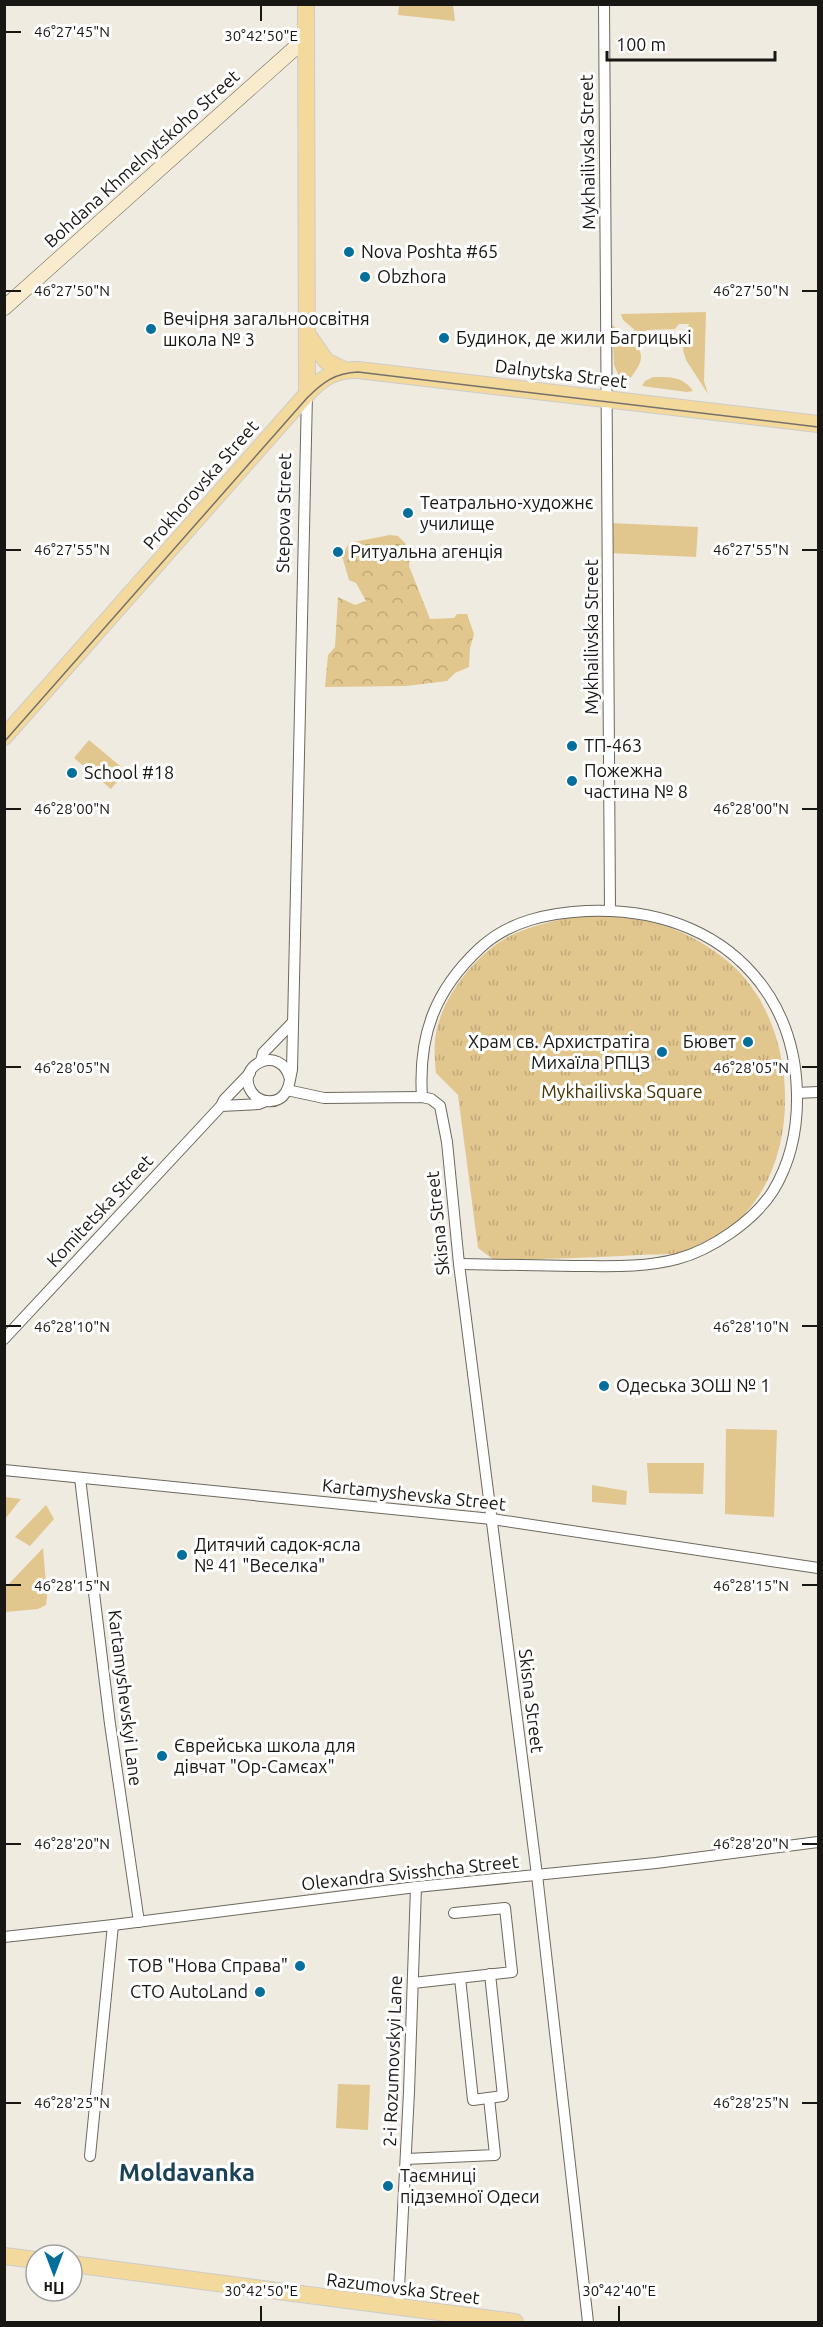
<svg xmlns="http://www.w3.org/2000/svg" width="823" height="2327" viewBox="0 0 823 2327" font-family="Ubuntu,sans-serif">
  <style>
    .grass { fill: #e1c68d }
    .forest { fill: url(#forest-crowns) }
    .park { fill: url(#park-tufts) }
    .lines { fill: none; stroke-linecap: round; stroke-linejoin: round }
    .street-casing { stroke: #6d695f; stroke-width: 12 }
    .secondary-casing { stroke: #6d695f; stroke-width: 16 }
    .primary-casing { stroke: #cccccb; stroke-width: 18 }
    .street { stroke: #fff; stroke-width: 10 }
    .secondary { stroke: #f9ecce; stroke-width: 15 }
    .primary { stroke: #f4d99d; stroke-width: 16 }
    .tram { stroke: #75716a; stroke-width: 1.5 }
    .ticks { fill: none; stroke: #191713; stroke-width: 2 }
    .poi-dot { fill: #046f9b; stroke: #fff; stroke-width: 2 }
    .labels { text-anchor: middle; stroke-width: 6; stroke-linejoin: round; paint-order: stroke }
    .street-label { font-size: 18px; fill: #191713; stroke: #fff }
    .poi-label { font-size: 18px; fill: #191713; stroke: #fff; text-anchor: start }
    .park-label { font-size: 18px; fill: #463300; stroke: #fff }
    .district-label { font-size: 24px; font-weight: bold; fill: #194259; stroke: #fff }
    .ticks-label { font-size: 15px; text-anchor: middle; fill: #191713; stroke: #fff; stroke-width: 6; stroke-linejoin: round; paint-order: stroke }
  </style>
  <defs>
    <pattern id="forest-crowns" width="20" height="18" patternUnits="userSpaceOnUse" patternTransform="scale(1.5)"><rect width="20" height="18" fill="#e1c68d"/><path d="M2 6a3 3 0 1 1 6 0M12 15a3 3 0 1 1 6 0" fill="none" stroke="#c0a979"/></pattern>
    <pattern id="park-tufts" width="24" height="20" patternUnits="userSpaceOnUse" patternTransform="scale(1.5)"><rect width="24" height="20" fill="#e1c68d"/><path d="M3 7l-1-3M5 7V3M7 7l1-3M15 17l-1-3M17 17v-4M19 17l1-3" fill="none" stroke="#c0a979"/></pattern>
  </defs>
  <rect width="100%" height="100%" fill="#f0ebe0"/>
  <g class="grass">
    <polygon points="399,5 453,5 455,21 398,15"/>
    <polygon points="706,312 704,381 708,394 686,360 683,350 689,324 679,324 675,329 646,330 643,337 623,320 621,314"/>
    <path d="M 612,325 C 627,337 652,349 636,370 C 632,376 629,381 623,385 L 614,365 Z"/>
    <path d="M 653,377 C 669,377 683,376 693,391 L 687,392 L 642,386 L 645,381 Z"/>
    <polygon points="609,523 698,527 696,557 608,553"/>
    <polygon points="89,740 126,771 111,789 74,758"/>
    <polygon points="726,1429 777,1430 774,1517 725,1514"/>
    <polygon points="647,1463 704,1463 703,1494 649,1493"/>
    <polygon points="592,1485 627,1491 626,1505 592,1502"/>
    <polygon points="5,1497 21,1499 5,1519 4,1497"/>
    <polygon points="46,1505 54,1519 30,1546 15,1537"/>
    <polygon points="43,1548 47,1596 46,1605 38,1609 5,1612 5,1588"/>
    <polygon points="338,2084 370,2085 368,2130 336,2128"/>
  </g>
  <polygon class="forest" points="390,535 398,536 405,543 410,554 409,566 430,619 454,618 457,614 467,614 474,634 470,648 469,667 455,673 447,681 406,686 325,687 328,655 335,647 338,597 355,605 366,601 356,583 349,580 342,556 349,543"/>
  <path class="park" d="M 576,915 C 636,916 677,921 725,959 C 805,1021 808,1184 717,1236 C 709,1241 698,1249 689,1252 C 674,1255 655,1254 639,1255 C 591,1258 542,1259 494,1260 L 478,1248 L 458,1095 L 436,1073 C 435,1063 434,1052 435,1041 C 438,1002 473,957 506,938 C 527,926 554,922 576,915 Z"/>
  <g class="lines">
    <defs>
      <g id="street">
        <polyline points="604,4 610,910"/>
        <polyline points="261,1061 263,1053 293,1022"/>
        <path d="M 290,1079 C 281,1043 235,1065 251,1091 C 259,1104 278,1105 286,1092 C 290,1086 290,1077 292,1070 L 307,394"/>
        <polyline points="287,1090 324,1098 422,1097 431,1099 440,1106 447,1142 459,1264 537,1875 588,2322"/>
        <polyline points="797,1093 818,1092"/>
        <path d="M 422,1097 C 418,1035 435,990 480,948 C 509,921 548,913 586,911 C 659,908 729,932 770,997 C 804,1052 807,1135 773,1191 C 754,1221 711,1250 677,1259 C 643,1268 608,1266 574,1266 C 535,1265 497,1265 459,1264"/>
        <polyline points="221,1106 259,1104 266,1101"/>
        <polyline points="4,1339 221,1106 224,1100 250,1073"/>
        <polyline points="4,1470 492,1519 818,1568"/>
        <polyline points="80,1478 110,1724 139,1922"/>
        <polyline points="4,1937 113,1925 416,1887 656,1863 818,1842"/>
        <polyline points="460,1978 473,2100 503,2096 490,1974"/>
        <polyline points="413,1983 512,1972 505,1908 454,1913"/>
        <polyline points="90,2156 113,1925"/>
        <polyline points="406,2159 495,2155 489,2098"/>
        <polyline points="398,2308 409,2092 416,1887"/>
      </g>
      <polyline id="secondary" points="4,308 305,39"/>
      <g id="primary">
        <polyline points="306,4 307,394"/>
        <polyline points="308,335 326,361 344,370"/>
        <path d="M 4,737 L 307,394 C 322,378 335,369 358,370 L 818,424"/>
        <polyline points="4,2256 36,2260"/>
        <polyline points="72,2264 515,2322"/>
      </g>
    </defs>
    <use href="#street" class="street-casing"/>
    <use href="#secondary" class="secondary-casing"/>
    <use href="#primary" class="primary-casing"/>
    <use href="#street" class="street"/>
    <use href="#secondary" class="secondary"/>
    <use href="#primary" class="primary"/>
    <path class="tram" d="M 4,742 L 307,398 C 323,382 335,373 358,372 L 818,427"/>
  </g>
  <path class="ticks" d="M 261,6 L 261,21M 6,32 L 21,32M 6,291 L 21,291M 802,291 L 817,291M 6,550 L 21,550M 802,550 L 817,550M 6,809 L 21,809M 802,809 L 817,809M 6,1067 L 21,1067M 802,1067 L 817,1067M 6,1326 L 21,1326M 802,1326 L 817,1326M 6,1585 L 21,1585M 802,1585 L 817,1585M 6,1844 L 21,1844M 802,1844 L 817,1844M 6,2103 L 21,2103M 802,2103 L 817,2103M 261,2306 L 261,2321M 619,2306 L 619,2321"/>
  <g class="poi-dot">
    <circle cx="349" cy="252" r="6"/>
    <circle cx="365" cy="277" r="6"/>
    <circle cx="151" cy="329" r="6"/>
    <circle cx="444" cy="338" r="6"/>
    <circle cx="408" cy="513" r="6"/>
    <circle cx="338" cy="552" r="6"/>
    <circle cx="572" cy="746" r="6"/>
    <circle cx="72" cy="773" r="6"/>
    <circle cx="572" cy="781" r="6"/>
    <circle cx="748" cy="1042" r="6"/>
    <circle cx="662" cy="1052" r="6"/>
    <circle cx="604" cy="1386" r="6"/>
    <circle cx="182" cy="1555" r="6"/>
    <circle cx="162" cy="1756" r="6"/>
    <circle cx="300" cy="1966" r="6"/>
    <circle cx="260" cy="1992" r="6"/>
    <circle cx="388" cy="2186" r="6"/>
  </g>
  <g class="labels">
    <g class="street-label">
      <text transform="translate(588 152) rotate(-91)" y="6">Mykhailivska Street</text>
      <text transform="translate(142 159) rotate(-42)" y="6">Bohdana Khmelnytskoho Street</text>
      <text transform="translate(561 374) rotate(7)" y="6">Dalnytska Street</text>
      <text transform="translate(201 485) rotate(-49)" y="6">Prokhorovska Street</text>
      <text transform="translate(284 513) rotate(-89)" y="6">Stepova Street</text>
      <text transform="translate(592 637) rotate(-90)" y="6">Mykhailivska Street</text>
      <text transform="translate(100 1211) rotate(-47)" y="6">Komitetska Street</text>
      <text transform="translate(438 1223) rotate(-96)" y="6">Skisna Street</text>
      <text transform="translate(414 1495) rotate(6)" y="6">Kartamyshevska Street</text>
      <text transform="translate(125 1698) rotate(83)" y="6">Kartamyshevskyi Lane</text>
      <text transform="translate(531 1701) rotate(83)" y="6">Skisna Street</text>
      <text transform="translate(410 1873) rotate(-6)" y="6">Olexandra Svisshcha Street</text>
      <text transform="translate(393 2061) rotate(-88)" y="6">2-i Rozumovskyi Lane</text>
      <text transform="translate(403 2289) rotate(7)" y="6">Razumovska Street</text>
    </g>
    <g class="poi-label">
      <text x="361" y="258">Nova Poshta #65</text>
      <text x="377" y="283">Obzhora</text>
      <text x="163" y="325">Вечірня загальноосвітня<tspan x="163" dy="21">школа № 3</tspan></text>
      <text x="456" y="344">Будинок, де жили Багрицькі</text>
      <text x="420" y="509">Театрально-художнє<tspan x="420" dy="21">училище</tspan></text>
      <text x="350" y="558">Ритуальна агенція</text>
      <text x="584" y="752">ТП-463</text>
      <text x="584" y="777">Пожежна<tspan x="584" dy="21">частина № 8</tspan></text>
      <text x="84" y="779">School #18</text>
      <text x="650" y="1048" text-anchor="end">Храм св. Архистратіга<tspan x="650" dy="21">Михаїла РПЦЗ</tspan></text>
      <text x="736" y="1048" text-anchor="end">Бювет</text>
      <text x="616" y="1392">Одеська ЗОШ № 1</text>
      <text x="194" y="1551">Дитячий садок-ясла<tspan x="194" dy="21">№ 41 "Веселка"</tspan></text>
      <text x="174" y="1752">Єврейська школа для<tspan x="174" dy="21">дівчат "Ор-Самєах"</tspan></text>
      <text x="288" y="1972" text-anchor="end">ТОВ "Нова Справа"</text>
      <text x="248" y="1998" text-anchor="end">СТО AutoLand</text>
      <text x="400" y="2182">Таємниці<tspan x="400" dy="21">підземної Одеси</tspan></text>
    </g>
    <g class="park-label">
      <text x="622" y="1098">Mykhailivska Square</text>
    </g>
    <g class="district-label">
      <text x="187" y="2181">Moldavanka</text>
    </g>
  </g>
  <g class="ticks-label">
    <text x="72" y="37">46°27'45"N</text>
    <text x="261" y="41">30°42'50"E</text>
    <text x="751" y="296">46°27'50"N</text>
    <text x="72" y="296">46°27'50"N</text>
    <text x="751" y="555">46°27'55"N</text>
    <text x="72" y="555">46°27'55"N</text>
    <text x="751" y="814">46°28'00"N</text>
    <text x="72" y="814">46°28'00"N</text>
    <text x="751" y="1073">46°28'05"N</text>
    <text x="72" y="1073">46°28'05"N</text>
    <text x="751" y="1332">46°28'10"N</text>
    <text x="72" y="1332">46°28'10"N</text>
    <text x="751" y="1591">46°28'15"N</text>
    <text x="72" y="1591">46°28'15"N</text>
    <text x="751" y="1849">46°28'20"N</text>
    <text x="72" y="1849">46°28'20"N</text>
    <text x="72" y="2108">46°28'25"N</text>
    <text x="751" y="2108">46°28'25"N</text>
    <text x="261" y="2296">30°42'50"E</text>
    <text x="619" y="2296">30°42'40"E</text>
  </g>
  <rect width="823" height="2327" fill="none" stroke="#191713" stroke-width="12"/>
  <g transform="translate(54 2273) rotate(180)"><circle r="28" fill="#ffffff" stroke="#a3a2a1" stroke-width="1.5"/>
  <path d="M0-4.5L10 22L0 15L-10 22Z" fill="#046f9b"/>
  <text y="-9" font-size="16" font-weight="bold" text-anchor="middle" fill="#191713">Пн</text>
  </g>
  <path d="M607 51v9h168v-9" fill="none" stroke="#191713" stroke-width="3"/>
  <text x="616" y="51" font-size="18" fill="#191713" stroke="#ffffff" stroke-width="4.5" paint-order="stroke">100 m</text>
</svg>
